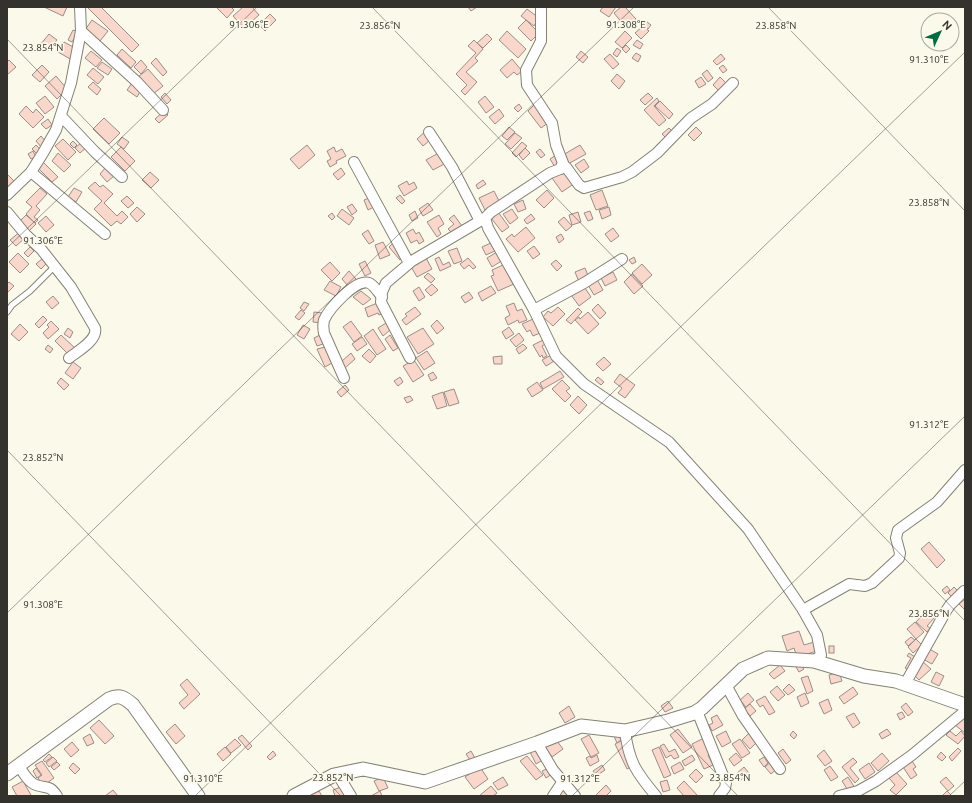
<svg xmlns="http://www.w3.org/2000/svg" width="972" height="803" viewBox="0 0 972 803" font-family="Ubuntu,sans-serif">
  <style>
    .building { fill: #f9d7ca; stroke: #9c8e88 }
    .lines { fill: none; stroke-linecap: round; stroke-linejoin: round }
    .service-casing { stroke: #848275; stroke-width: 7 }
    .minor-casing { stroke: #848275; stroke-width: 12 }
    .tertiary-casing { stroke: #848275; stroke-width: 15 }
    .service { stroke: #fff; stroke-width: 5 }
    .minor { stroke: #fff; stroke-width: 10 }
    .tertiary { stroke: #fff; stroke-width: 13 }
    .ticks { fill: none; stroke: #33322c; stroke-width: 1; stroke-opacity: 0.45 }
    .ticks-label { font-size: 10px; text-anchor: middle; fill: #33322c; stroke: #fbf9ea; stroke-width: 3.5; stroke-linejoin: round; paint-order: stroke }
  </style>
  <rect width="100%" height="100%" fill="#fbf9ea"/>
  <g class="building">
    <polygon points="44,7 67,7 63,16"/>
    <polygon points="87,7 101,7 139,45 132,52"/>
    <polygon points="216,7 231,7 234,10 227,18"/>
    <polygon points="243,7 252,7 259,15 244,28 233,16"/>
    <polygon points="468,7 477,7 471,11"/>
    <polygon points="603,7 616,7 609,17 600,11"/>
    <polygon points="621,7 625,7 636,19 626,28 614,13"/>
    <polygon points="527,9 539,18 534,26 521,16"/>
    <polygon points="270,14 276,20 265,31 259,25"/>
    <polygon points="92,20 108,31 100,41 85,30"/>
    <polygon points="526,20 539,33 531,41 518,28"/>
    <polygon points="646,21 651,25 648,29 643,25"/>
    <polygon points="643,26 649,31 641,39 635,33"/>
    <polygon points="73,30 78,32 72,42 68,40"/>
    <polygon points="507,31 526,49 518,58 499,40"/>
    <polygon points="625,31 632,38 622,48 615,42"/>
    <polygon points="49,34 57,40 48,51 40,45"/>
    <polygon points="487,34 492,39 483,48 477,43"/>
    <polygon points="474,40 483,49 475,58 478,61 466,72 477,82 465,95 461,91 467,85 456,74 476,53 468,46"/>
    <polygon points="637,40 643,44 640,49 633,45"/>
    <polygon points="64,42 77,49 72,60 58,52"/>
    <polygon points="626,45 630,49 626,53 622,49"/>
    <polygon points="617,48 621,51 617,57 613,54"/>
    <polygon points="122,49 136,62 131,68 117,55"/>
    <polygon points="91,51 102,60 96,67 85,58"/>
    <polygon points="581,51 588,57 583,63 576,57"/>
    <polygon points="636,53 641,56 638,62 632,58"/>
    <polygon points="610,54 619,64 613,69 604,59"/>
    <polygon points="721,54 725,59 717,65 713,61"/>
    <polygon points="156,58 167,72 163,76 151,63"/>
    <polygon points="512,59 522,71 517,75 514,72 507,78 500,70"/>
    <polygon points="9,60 16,67 7,75 7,62"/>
    <polygon points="141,60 147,67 141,74 134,67"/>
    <polygon points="102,62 112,69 108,75 97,68"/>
    <polygon points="42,65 49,72 40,82 32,75"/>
    <polygon points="723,65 727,70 723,73 719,68"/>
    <polygon points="93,68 104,77 98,84 87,75"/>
    <polygon points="148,69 163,86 152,95 138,77"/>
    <polygon points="707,70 713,78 708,82 702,74"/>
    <polygon points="617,74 625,81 619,89 611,81"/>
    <polygon points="56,76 67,89 57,99 45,86"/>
    <polygon points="701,77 706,84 699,88 695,81"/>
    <polygon points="720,77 728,85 720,92 713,85"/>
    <polygon points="93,82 101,89 97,95 88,87"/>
    <polygon points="132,83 141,90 137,97 127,90"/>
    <polygon points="165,93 171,100 167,104 161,97"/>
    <polygon points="648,93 653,98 645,105 640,100"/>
    <polygon points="45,96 54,107 45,114 36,103"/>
    <polygon points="485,96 494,107 486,113 478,102"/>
    <polygon points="657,98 659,101 654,106 666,120 659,126 644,110"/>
    <polygon points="660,101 673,114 669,119 655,106"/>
    <polygon points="519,104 522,108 518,112 514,108"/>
    <polygon points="534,105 548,123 541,128 528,111"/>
    <polygon points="26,106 33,113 36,109 44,117 33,128 19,114"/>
    <polygon points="499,109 504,116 495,124 489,117"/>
    <polygon points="164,111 168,115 159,123 155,119"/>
    <polygon points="104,118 120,133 109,144 93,129"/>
    <polygon points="48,119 52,125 46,129 41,124"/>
    <polygon points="509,127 515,132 507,140 502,136"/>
    <polygon points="696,127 702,133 694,141 688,135"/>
    <polygon points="669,128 673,132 666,138 662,134"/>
    <polygon points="428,129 435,136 423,146 417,139"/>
    <polygon points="515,133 522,138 511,149 505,144"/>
    <polygon points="41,136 47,143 42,148 36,141"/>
    <polygon points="122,137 129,142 124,149 117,144"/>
    <polygon points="63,139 76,152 68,160 55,146"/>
    <polygon points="73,141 77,145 74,148 70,144"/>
    <polygon points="82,142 87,147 80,153 75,148"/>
    <polygon points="522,142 527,146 516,157 512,153"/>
    <polygon points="36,145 41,150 37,154 32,149"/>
    <polygon points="307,145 315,155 299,169 290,159"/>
    <polygon points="580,145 586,154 568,164 563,155"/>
    <polygon points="121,147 135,161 125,171 111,157"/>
    <polygon points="334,147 336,152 342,149 346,156 336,161 337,163 330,167 327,161 331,159 327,151"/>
    <polygon points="525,148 530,153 523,160 519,155"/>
    <polygon points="540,149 545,155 541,158 536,152"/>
    <polygon points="33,151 36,157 31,159 28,154"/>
    <polygon points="442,151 448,162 433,170 426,160"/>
    <polygon points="58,153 71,165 64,172 52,161"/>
    <polygon points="556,155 561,163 555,167 550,159"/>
    <polygon points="584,159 589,167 581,173 575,165"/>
    <polygon points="43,162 58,177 52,182 38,168"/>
    <polygon points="106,167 114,176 107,182 100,174"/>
    <polygon points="341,168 345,174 338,180 333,174"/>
    <polygon points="565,169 575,183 562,192 552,178"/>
    <polygon points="150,172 159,180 151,188 142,180"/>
    <polygon points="7,174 14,181 8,188 7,188"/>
    <polygon points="483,180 486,184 478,189 476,185"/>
    <polygon points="407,181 409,185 414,182 417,188 404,196 398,186"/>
    <polygon points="95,182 100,187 103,185 113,194 104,203 117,216 122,211 128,217 121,224 117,221 111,226 94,209 102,201 88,188"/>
    <polygon points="40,188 47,194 36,206 40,210 34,217 38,220 35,223 26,214 32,207 26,202"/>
    <polygon points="74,188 82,192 76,202 68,197"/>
    <polygon points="547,190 554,198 544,208 536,200"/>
    <polygon points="602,190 608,206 596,210 590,195"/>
    <polygon points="494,191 500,203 485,210 479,198"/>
    <polygon points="400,195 405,201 402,204 396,198"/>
    <polygon points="127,196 134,203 128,208 121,201"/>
    <polygon points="369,198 374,207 368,210 364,200"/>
    <polygon points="523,200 526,209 518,212 514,204"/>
    <polygon points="428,203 433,210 423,216 419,209"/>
    <polygon points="352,204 357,211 352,215 347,207"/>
    <polygon points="137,207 145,214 137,222 130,214"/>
    <polygon points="609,207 611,215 602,219 599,210"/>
    <polygon points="342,209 354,218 349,225 337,216"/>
    <polygon points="512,209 518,218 510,224 503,214"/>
    <polygon points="415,211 418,218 412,221 409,215"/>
    <polygon points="590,211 593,219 588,221 584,213"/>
    <polygon points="498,212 509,227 502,232 491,218"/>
    <polygon points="578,212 581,222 572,225 569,215"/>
    <polygon points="332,213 335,217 332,220 328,216"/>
    <polygon points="531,214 535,219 527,224 524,220"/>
    <polygon points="26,215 36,224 28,232 19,222"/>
    <polygon points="439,215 444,224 438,228 441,234 437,237 427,222"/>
    <polygon points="454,215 462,226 453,234 448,229 454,224 449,219"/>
    <polygon points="46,216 54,225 46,232 38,223"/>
    <polygon points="564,217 572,226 566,231 558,222"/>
    <polygon points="526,227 535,238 518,252 506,239 512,234 514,237"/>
    <polygon points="613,228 619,236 611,242 605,234"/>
    <polygon points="413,229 416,234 419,232 424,241 419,244 417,240 411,243 406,233"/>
    <polygon points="368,230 374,241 369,244 362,234"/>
    <polygon points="21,231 26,237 16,246 10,240"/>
    <polygon points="561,234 564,239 559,243 556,237"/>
    <polygon points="383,242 390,255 380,259 375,245"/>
    <polygon points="394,242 404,256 400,260 389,247"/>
    <polygon points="493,242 497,250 486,255 482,247"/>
    <polygon points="534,246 540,254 533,259 527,251"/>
    <polygon points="30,247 34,251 28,257 24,253"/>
    <polygon points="457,248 462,261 454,264 448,251"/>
    <polygon points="497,252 503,260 492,267 487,258"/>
    <polygon points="18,253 29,264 20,273 9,262"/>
    <polygon points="425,256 432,269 417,277 410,265"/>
    <polygon points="439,257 443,265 449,262 451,266 440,271 435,259"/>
    <polygon points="634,257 636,262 632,264 629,260"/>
    <polygon points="43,258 47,263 41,269 36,264"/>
    <polygon points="468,258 476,267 473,269 469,265 464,269 460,264"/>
    <polygon points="556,260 562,266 557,271 551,264"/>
    <polygon points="365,261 371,273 365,276 359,264"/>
    <polygon points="330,262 340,273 332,281 321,270"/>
    <polygon points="505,264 514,284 498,291 491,276 494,275 492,270"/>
    <polygon points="642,264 652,275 642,284 632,273"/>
    <polygon points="585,268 589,278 579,282 575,272"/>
    <polygon points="349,271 356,279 348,286 342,279"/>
    <polygon points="613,272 617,280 605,286 601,278"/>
    <polygon points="428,273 435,279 431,283 424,277"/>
    <polygon points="632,274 643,286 634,294 624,282"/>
    <polygon points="595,276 603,290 594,295 588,285"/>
    <polygon points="330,281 341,287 336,296 324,290"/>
    <polygon points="9,282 14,286 7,293 7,284"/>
    <polygon points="432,284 438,290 431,296 425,290"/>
    <polygon points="583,285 591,297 579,306 569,292"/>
    <polygon points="491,286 496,293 482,301 478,293"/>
    <polygon points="419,287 425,297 419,301 413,291"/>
    <polygon points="361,291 371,299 363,305 353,297"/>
    <polygon points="469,292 473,298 465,303 461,297"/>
    <polygon points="53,296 59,303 52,309 46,302"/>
    <polygon points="304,302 309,304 304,311 300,308"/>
    <polygon points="380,302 384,313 379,315 378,313 368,317 365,308"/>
    <polygon points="514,303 517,311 522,309 527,320 519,323 518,320 508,325 505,318 510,315 506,306"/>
    <polygon points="598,304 606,313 600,319 592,310"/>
    <polygon points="415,307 421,314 406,325 402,320 407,316 405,314"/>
    <polygon points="558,307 565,314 553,326 543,317 548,311 551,313"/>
    <polygon points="578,308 582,312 571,324 566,320"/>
    <polygon points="301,310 305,313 299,320 295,317"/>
    <polygon points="314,312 323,313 321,323 313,322"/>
    <polygon points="588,312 599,324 588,334 575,320 579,317 580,319"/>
    <polygon points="43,316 47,320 39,328 35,324"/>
    <polygon points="533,319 540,333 533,336 530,330 527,332 522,324"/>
    <polygon points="437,320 444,328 437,334 431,326"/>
    <polygon points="51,321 59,329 48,339 43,333 49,327 47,325"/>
    <polygon points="351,321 362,336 354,342 343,327"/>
    <polygon points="386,323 390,330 383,336 378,328"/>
    <polygon points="20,324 28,332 19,341 11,334"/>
    <polygon points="303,325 310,329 304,339 297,335"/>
    <polygon points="509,327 514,334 506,339 502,332"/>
    <polygon points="68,328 73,332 70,338 64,334"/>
    <polygon points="423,328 434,344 418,354 407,337"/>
    <polygon points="373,329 386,349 377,355 364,336"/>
    <polygon points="519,333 524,340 516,347 510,340"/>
    <polygon points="322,334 326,343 317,346 314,338"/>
    <polygon points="61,335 76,349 70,356 55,341"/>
    <polygon points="390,335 398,348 393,351 385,339"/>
    <polygon points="362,337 367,344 357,351 352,344"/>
    <polygon points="545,339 547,343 542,346 547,356 543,358 542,355 540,357 533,345"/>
    <polygon points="523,344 527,348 519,354 516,349"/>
    <polygon points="48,345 53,349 50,353 45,349"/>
    <polygon points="325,347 332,363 325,367 317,349"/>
    <polygon points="369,349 376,356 370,363 362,356"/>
    <polygon points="427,351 435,363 424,370 416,358"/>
    <polygon points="351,353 355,359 345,368 341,362"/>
    <polygon points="553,354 556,360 546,366 542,360"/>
    <polygon points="502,356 502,364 494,364 493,357"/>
    <polygon points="604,357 611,364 603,371 596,364"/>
    <polygon points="414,360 424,375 413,382 403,366"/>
    <polygon points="73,362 81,368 73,379 65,373"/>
    <polygon points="560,371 564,377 543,389 540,383"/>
    <polygon points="433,372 437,378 431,381 428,375"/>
    <polygon points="620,374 635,385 625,398 618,393 622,388 614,382"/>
    <polygon points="400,377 403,382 398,386 394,381"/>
    <polygon points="598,377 604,382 601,385 595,380"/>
    <polygon points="61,378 69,385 64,390 57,383"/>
    <polygon points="562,380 570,388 566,391 571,396 565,402 552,389"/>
    <polygon points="537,382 543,390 532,397 527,389"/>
    <polygon points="345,385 349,390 341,397 337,392"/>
    <polygon points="454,389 459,403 449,406 444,392"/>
    <polygon points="443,392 447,406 437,409 432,396"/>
    <polygon points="410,396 413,400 407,403 404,398"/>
    <polygon points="578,396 587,405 579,414 570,405"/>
    <polygon points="929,542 945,560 937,568 921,549"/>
    <polygon points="947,586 950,590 945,594 942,590"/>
    <polygon points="954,587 962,595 956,601 948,593"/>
    <polygon points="965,599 965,610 959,604"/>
    <polygon points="927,610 935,617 927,626 930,628 927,632 916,622"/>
    <polygon points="915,622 924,632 916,639 907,629"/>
    <polygon points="799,631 804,645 814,642 817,651 797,657 794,648 787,651 782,636"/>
    <polygon points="911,637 915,640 908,646 905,642"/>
    <polygon points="916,639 922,645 913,653 908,647"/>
    <rect x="829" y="646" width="5" height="7"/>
    <polygon points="928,648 938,654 932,664 921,658"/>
    <polygon points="909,653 918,659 910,671 905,668 911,658 907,656"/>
    <polygon points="923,662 931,669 919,680 912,673"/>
    <polygon points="800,664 804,669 799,672 796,667"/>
    <polygon points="780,665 785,671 774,679 769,674"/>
    <polygon points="839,672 842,681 831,684 829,675"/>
    <polygon points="936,672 944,676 939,686 931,682"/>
    <polygon points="808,676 813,691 807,694 801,678"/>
    <polygon points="187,679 200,694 184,709 179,703 188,695 180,685"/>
    <polygon points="789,684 795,690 788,695 783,690"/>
    <polygon points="777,686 785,695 778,701 770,692"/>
    <polygon points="853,687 858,694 844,704 839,697"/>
    <polygon points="748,693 754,700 746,707 740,700"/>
    <polygon points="805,693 809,703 801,707 797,697"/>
    <polygon points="765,696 775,712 769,715 763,705 760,707 756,701"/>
    <polygon points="828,699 832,710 824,714 819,703"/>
    <polygon points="668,701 673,708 665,712 661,706"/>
    <polygon points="906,703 913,712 908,716 901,707"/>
    <polygon points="750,704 756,711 750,716 744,709"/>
    <polygon points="569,706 575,717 565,723 559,713"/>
    <polygon points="902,712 905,717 900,720 897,714"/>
    <polygon points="854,713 860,723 853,728 846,717"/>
    <polygon points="717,715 723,725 712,731 709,725 713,723 711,718"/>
    <polygon points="965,716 965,733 955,725"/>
    <polygon points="99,720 114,736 105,744 90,728"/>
    <polygon points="175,724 185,736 176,744 166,732"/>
    <polygon points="678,729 692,747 683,753 670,735"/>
    <polygon points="887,729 891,734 882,739 879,734"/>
    <polygon points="726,731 731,742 722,747 716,736"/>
    <polygon points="793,731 797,735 794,739 790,735"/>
    <polygon points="950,731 956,736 961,731 965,736 958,744 946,735"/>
    <polygon points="750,732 758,741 750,749 742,740"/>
    <polygon points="90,734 94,743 87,746 83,738"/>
    <polygon points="618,734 621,740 617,743 614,736"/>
    <polygon points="242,735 252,746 248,750 238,738"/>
    <polygon points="589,735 599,753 591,757 581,739"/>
    <polygon points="706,737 714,752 708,755 713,765 704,769 692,744"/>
    <polygon points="235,739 241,745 231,753 226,747"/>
    <polygon points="740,739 750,753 742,758 732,744"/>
    <polygon points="623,740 635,765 627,769 615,744"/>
    <polygon points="550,741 552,744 557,741 563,749 552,757 544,746"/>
    <polygon points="72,742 79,750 71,757 64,749"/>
    <polygon points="664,744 669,752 675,749 679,757 674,759 671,755 666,758 660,746"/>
    <polygon points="225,747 231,754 223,761 217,754"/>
    <polygon points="659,747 671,775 664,778 652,750"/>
    <polygon points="537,748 543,760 536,764 530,752"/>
    <polygon points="958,748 961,751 952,761 949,757"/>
    <polygon points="783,749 791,760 786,764 778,753"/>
    <polygon points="824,750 832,761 825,766 817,756"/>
    <polygon points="273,751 276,755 270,760 267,757"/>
    <polygon points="471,751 476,760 472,763 466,754"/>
    <polygon points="941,752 946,757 942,761 937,757"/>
    <polygon points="736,753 742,760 734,766 729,759"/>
    <polygon points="882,753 889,761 878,771 871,763"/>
    <polygon points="49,754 52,757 45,762 43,760"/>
    <polygon points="597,755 599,761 590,766 586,758 590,756 591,758"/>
    <polygon points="692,755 695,760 685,766 682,761"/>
    <polygon points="527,756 543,775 536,780 520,761"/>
    <polygon points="53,757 57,761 49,767 46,763"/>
    <polygon points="764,757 768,763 764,767 759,760"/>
    <polygon points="853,758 857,762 850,768 859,779 855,783 842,767"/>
    <polygon points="774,759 780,766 771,774 765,767"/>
    <polygon points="42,761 54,778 43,786 38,778 42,775 35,765"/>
    <polygon points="912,761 916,767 913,769 917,775 911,779 903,767"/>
    <polygon points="57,762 60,765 54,770 51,767"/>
    <polygon points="680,762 684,769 674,774 671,767"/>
    <polygon points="73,763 80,769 75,774 69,768"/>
    <polygon points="869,763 875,772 865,779 859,770"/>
    <polygon points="602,765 605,770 596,776 593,771"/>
    <polygon points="830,766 838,777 831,781 824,770"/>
    <polygon points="480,767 488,779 474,789 465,777"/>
    <polygon points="744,767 749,773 741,780 736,774"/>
    <polygon points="36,768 41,775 37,778 33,771"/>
    <polygon points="549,768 552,774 546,778 542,771"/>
    <polygon points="696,769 703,776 696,783 689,776"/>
    <polygon points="895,771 907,784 896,795 890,790 895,785 889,778"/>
    <polygon points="383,777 388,788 379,791 374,781"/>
    <polygon points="503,777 508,785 498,790 493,783"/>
    <polygon points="848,777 855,788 849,792 842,781"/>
    <polygon points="946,777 954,786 948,791 940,782"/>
    <polygon points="667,780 670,790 663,792 660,782"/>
    <polygon points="23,781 31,795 29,796 17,796 12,787"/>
    <polygon points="684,781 698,796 684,796 677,788"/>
    <polygon points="606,785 611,791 606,796 595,796"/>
    <polygon points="343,786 347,796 335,796 333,790"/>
    <polygon points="491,786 497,793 493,796 479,796"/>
    <polygon points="565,788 572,796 558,796 557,795"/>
    <polygon points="113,790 118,796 105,796"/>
    <polygon points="312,790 313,794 319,791 322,796 305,796"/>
    <polygon points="380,791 382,796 371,796"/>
    <polygon points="947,791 952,796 942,796"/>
  </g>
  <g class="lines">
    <defs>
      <polyline id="service" points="7,312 12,305 30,291 55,266"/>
      <g id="minor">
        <polyline points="541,7 541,41 526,70 527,85 552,123 556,145 563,163 560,169 550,173 491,212 485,218 488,228 534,310 556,356 584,384 669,442 748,529 803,610 817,635 821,655 814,661"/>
        <polyline points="81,31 137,82 163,110"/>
        <polyline points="61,116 95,152 122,177"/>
        <polyline points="429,132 452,167 480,221"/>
        <polyline points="354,162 409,263"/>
        <polyline points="560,169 566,167 579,185 584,188 622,177 632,172 657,153 691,118 712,104 733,83"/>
        <polyline points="31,172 105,234"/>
        <polyline points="7,195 31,172 43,153 56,130 71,83 81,31 80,7"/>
        <path d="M 7,212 L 26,235 L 41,249 L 71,287 L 95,328 C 98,340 78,351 69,358"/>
        <polyline points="534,310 584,283 622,259"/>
        <polyline points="410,358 381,302 382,292 386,283 412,261 485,218"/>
        <path d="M 344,378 L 324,333 C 323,328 323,324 324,320 C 329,309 356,278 369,283 C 374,285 378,292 382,297"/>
        <polyline points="803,610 849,584 865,586 872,583 899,558 900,553 896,538 898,530 937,502 965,470"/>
        <polyline points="905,684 946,611 950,605 964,591"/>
        <polyline points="726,685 743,716 780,769"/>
        <polyline points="697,711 726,783 725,788 719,796"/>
        <path d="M 625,731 C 629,762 636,772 656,796"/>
        <polyline points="537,743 553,770 575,796"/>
        <path d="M 19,766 C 23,772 28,782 36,785 C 47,789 49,784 57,796"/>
        <polyline points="338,775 351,796"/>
        <polyline points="553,796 563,781"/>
        <polyline points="839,796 858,791 876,781 912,755 965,711"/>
      </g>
      <g id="tertiary">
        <path d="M 7,774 L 109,699 C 120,694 125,698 133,705 L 198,796"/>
        <polyline points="294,796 334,775 363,769 425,782 537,743 581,726 625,731 668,721 694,713 702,708 743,669 768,658 814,661 864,676 896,681 965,705"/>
      </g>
    </defs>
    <use href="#service" class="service-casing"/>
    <use href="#minor" class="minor-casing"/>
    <use href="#tertiary" class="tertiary-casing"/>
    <use href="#service" class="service"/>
    <use href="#minor" class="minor"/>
    <use href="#tertiary" class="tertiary"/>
  </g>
  <path class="ticks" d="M 372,7 L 965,621M 768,7 L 965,211M 7,39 L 738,796M 7,248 L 257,7M 7,450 L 341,796M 7,613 L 634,7M 195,796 L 965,52M 572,796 L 965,416M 949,796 L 965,781"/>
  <g class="ticks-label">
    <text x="249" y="28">91.306°E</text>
    <text x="626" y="28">91.308°E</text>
    <text x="380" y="29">23.856°N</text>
    <text x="776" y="29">23.858°N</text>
    <text x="43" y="51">23.854°N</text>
    <text x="929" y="63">91.310°E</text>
    <text x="929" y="206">23.858°N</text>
    <text x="43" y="244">91.306°E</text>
    <text x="929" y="428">91.312°E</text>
    <text x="43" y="461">23.852°N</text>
    <text x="43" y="608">91.308°E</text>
    <text x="929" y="617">23.856°N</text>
    <text x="333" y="781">23.852°N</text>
    <text x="730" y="781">23.854°N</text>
    <text x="203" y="782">91.310°E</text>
    <text x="580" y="782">91.312°E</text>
  </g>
  <rect width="972" height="803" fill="none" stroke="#33322c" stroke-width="16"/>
  <g transform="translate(940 32) rotate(46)"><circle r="19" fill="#fbf9ea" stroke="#aba99e"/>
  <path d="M0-3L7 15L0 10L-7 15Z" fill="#006c44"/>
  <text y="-6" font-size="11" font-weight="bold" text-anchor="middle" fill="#33322c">N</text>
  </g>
</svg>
